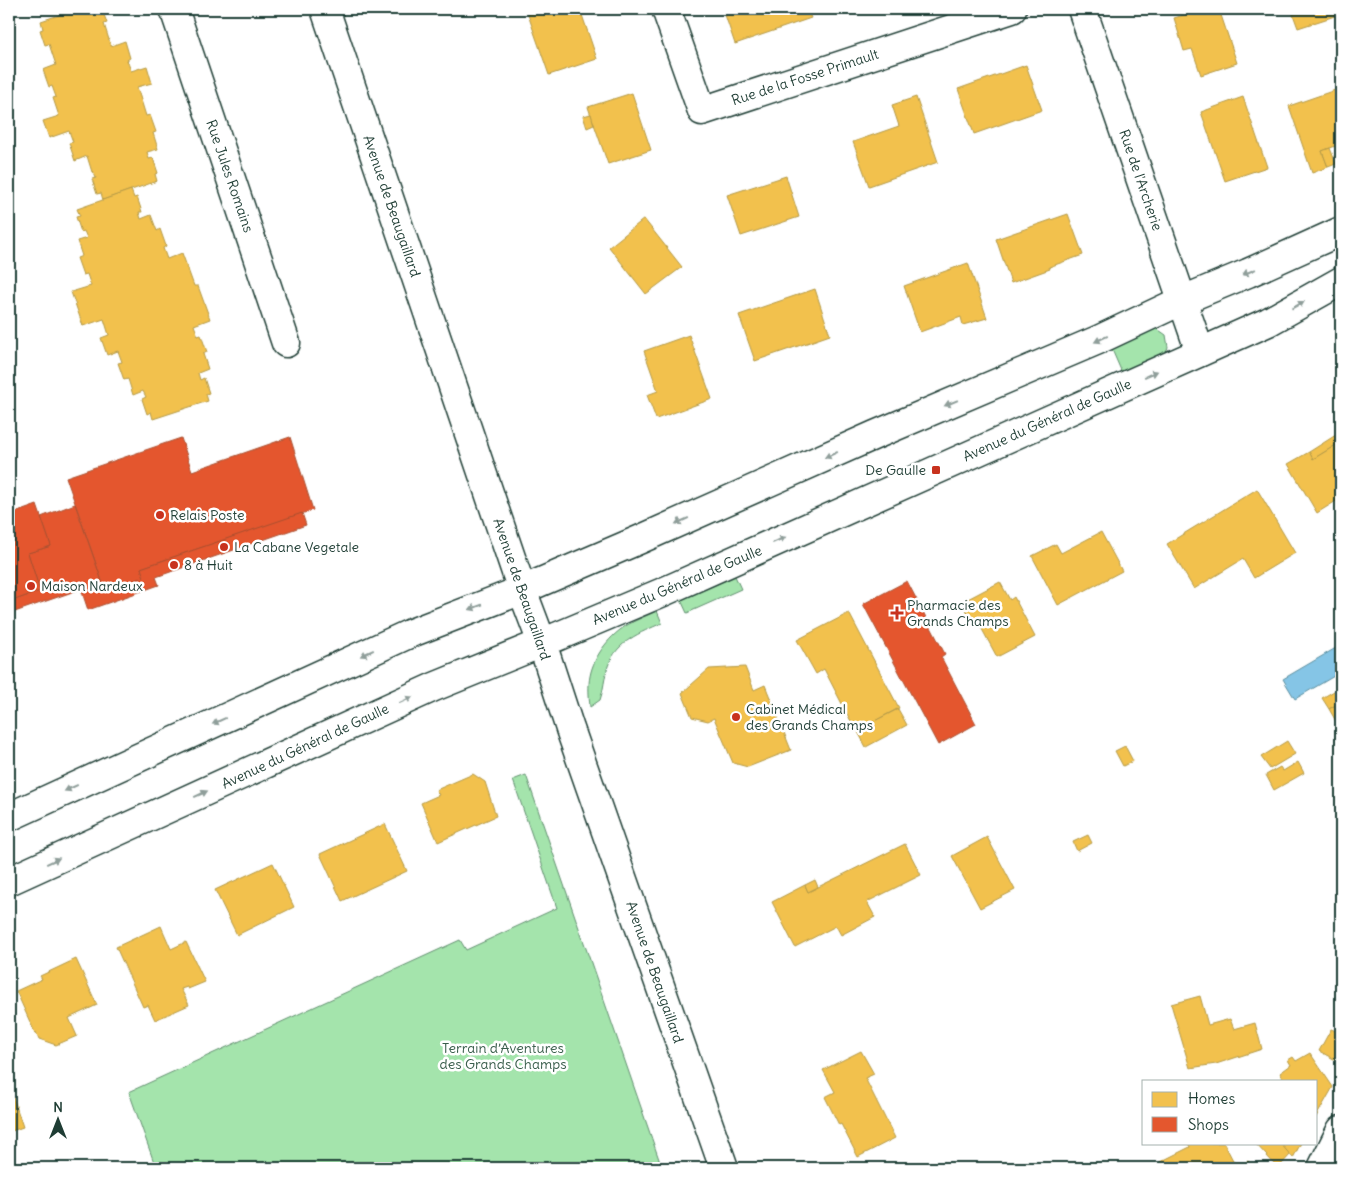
<svg xmlns="http://www.w3.org/2000/svg" width="1350" height="1177" viewBox="0 0 1350 1177" font-family="Delius,sans-serif">
  <style>
    .green { fill: #a4e4ac; stroke: #629070 }
    .water { fill: #85c5e6; stroke: #5c8f9f }
    .homes { fill: #f2c14e; stroke: #b39946 }
    .shops { fill: #e4572e; stroke: #a94f30 }
    .lines { fill: none; stroke-linecap: round; stroke-linejoin: round }
    .street-casing { stroke: #1f3d34; stroke-width: 31 }
    .secondary-casing { stroke: #1f3d34; stroke-width: 31 }
    .street { stroke: #fff; stroke-width: 28 }
    .secondary { stroke: #fff; stroke-width: 28 }
    .oneway { fill: #8f9e9a }
    .poi-dot { fill: #c8321e; stroke: #fff; stroke-width: 2 }
    .labels { text-anchor: middle; stroke-width: 5; stroke-linejoin: round; paint-order: stroke }
    .street-label { font-size: 14px; fill: #1f3d34; stroke: #fff }
    .poi-label { font-size: 14px; fill: #1f3d34; stroke: #fff; text-anchor: start }
    .park-label { font-size: 14px; fill: #3a5e4c; stroke: #fff }
  </style>
  <rect width="100%" height="100%" fill="#fff"/>
  <filter id="ink" filterUnits="userSpaceOnUse"><feTurbulence type="fractalNoise" baseFrequency=".02" numOctaves="2"/><feDisplacementMap in="SourceGraphic" scale="10" xChannelSelector="R" yChannelSelector="G"/><feConvolveMatrix kernelMatrix="1 2 1 2 8 2 1 2 1" color-interpolation-filters="sRGB"/></filter>
  <g filter="url(#ink)">
    <g class="green">
      <polygon points="1149,328 1156,328 1166,335 1168,347 1165,354 1123,375 1110,345"/>
      <polygon points="735,576 741,589 687,613 681,600"/>
      <path d="M 657,611 L 662,623 C 640,633 617,641 608,666 C 604,677 604,690 600,700 L 590,707 C 589,696 588,686 590,676 C 594,655 611,634 629,624 C 638,619 648,615 657,611 Z"/>
      <polygon points="526,775 662,1168 156,1168 129,1092 460,940 466,950 557,908 513,780"/>
    </g>
    <polygon class="water" points="1341,645 1341,672 1295,699 1283,679"/>
    <g class="homes">
      <polygon points="77,9 102,9 107,23 104,24 111,46 125,41 130,58 127,60 131,71 147,66 152,83 137,87 146,116 150,115 156,132 153,133 158,149 147,152 149,159 153,158 158,173 155,174 157,181 103,200 101,193 97,194 92,179 96,178 93,171 92,172 87,156 75,161 69,143 73,142 69,131 49,138 43,121 59,116 53,98 56,97 52,86 49,87 43,70 56,65 49,44 45,45 40,30 43,29 41,21"/>
      <polygon points="526,9 580,9 597,59 549,75"/>
      <polygon points="723,9 807,9 811,18 735,44"/>
      <polygon points="1203,9 1219,9 1237,63 1201,75 1192,49 1184,51 1174,18"/>
      <polygon points="1291,9 1341,9 1341,14 1298,28"/>
      <polygon points="1026,65 1042,110 974,134 958,89"/>
      <polygon points="1341,88 1341,144 1322,151 1328,167 1312,173 1289,106"/>
      <polygon points="632,93 651,150 608,164 588,107"/>
      <polygon points="916,97 938,162 869,186 853,142 899,126 892,105"/>
      <polygon points="1243,97 1267,167 1225,181 1201,112"/>
      <polygon points="591,114 594,125 587,128 583,116"/>
      <polygon points="1330,148 1336,164 1328,167 1322,151"/>
      <polygon points="786,176 799,217 741,236 727,195"/>
      <polygon points="131,190 134,198 137,197 142,212 139,212 141,219 151,215 157,231 160,229 166,246 163,248 167,259 182,253 194,286 198,286 210,319 194,325 198,336 201,335 207,352 203,354 208,369 198,373 200,380 204,378 209,393 206,394 208,401 153,419 151,412 147,414 142,399 146,397 143,391 133,395 128,379 124,380 118,363 122,362 118,351 107,355 101,338 109,335 104,319 83,326 71,292 91,286 87,274 83,275 77,258 82,256 77,241 87,238 84,231 81,232 76,217 80,216 77,209"/>
      <polygon points="1068,214 1083,255 1049,267 1050,269 1011,283 996,239"/>
      <polygon points="644,219 682,267 646,294 609,247"/>
      <polygon points="968,263 987,318 963,325 961,317 920,332 904,286"/>
      <polygon points="815,289 830,335 755,361 739,315"/>
      <polygon points="689,335 712,399 656,419 647,395 658,391 644,351"/>
      <polygon points="1339,433 1341,438 1341,442 1313,459 1309,452"/>
      <polygon points="1341,442 1341,498 1317,513 1288,464 1309,452 1313,459"/>
      <polygon points="1257,489 1295,553 1254,578 1243,559 1194,589 1167,544"/>
      <polygon points="1101,532 1122,571 1058,605 1032,556 1056,544 1061,553"/>
      <polygon points="1000,582 1010,600 1014,597 1035,637 997,657 977,620 972,621 962,602"/>
      <polygon points="849,613 899,708 856,731 824,669 816,674 797,640"/>
      <polygon points="745,667 754,690 765,685 791,750 748,767 733,763 714,718 708,721 692,717 682,693 709,669"/>
      <polygon points="1341,687 1341,702 1329,709 1322,698"/>
      <polygon points="1341,702 1341,730 1329,709"/>
      <polygon points="898,709 907,725 866,747 857,730"/>
      <polygon points="1287,741 1295,754 1270,769 1261,757"/>
      <polygon points="1125,746 1133,761 1123,766 1115,751"/>
      <polygon points="1298,762 1304,773 1274,790 1266,775 1280,767 1283,771"/>
      <polygon points="473,774 485,782 496,816 438,842 421,803 439,795 436,790"/>
      <polygon points="385,824 407,871 342,901 320,854"/>
      <polygon points="1088,835 1092,843 1077,851 1073,842"/>
      <polygon points="987,837 1015,890 980,908 952,856"/>
      <polygon points="905,844 921,875 867,902 875,917 841,935 836,926 795,947 772,902 805,885 808,892"/>
      <polygon points="273,863 294,907 237,935 215,890"/>
      <polygon points="815,880 818,887 808,892 805,885"/>
      <polygon points="161,926 171,949 186,942 205,982 188,989 187,987 181,989 189,1005 155,1020 148,1005 143,1007 116,947"/>
      <polygon points="76,959 97,1005 69,1018 77,1036 56,1045 39,1039 36,1032 35,1033 16,991 42,979 40,976"/>
      <polygon points="1200,996 1208,1025 1230,1019 1234,1029 1255,1023 1262,1049 1216,1064 1190,1068 1171,1004"/>
      <polygon points="1341,1023 1341,1063 1319,1051 1331,1029 1336,1031"/>
      <polygon points="861,1051 874,1074 865,1078 895,1138 858,1157 841,1124 839,1125 825,1097 835,1092 823,1070"/>
      <polygon points="1310,1053 1333,1087 1316,1117 1316,1081 1285,1081 1280,1073 1291,1065 1288,1060 1293,1057 1296,1061"/>
      <polygon points="9,1085 23,1127 9,1132"/>
      <polygon points="1188,1143 1224,1143 1237,1168 1164,1168 1160,1162 1190,1147"/>
      <polygon points="1255,1143 1280,1143 1291,1154 1278,1168"/>
      <polygon points="1280,1143 1301,1143 1293,1158"/>
      <polygon points="1248,1161 1253,1168 1238,1168"/>
    </g>
    <g class="shops">
      <polygon points="290,437 313,510 141,568 144,577 105,590 66,477 181,438 192,471"/>
      <polygon points="75,504 105,590 144,577 141,568 302,513 306,525 156,577 159,585 88,610 81,589 9,614 9,602 40,591 28,553 51,546 41,517"/>
      <polygon points="37,505 51,546 28,553 40,591 9,602 9,515"/>
      <polygon points="907,581 945,654 941,657 976,724 938,745 863,604"/>
    </g>
    <g class="lines">
      <defs>
        <g id="street">
          <polyline points="174,9 286,343"/>
          <polyline points="666,9 702,111 1012,9"/>
          <polyline points="1082,9 1200,352"/>
          <polyline points="9,817 411,633 522,590"/>
          <polyline points="9,881 434,687 542,643"/>
          <polyline points="1322,1168 1341,1130"/>
        </g>
        <g id="secondary">
          <polyline points="325,9 522,590 542,643 570,729 724,1168"/>
          <polyline points="522,590 641,539 875,435 1098,340 1183,300 1248,273 1341,231"/>
          <polyline points="542,643 663,592 1268,322 1341,281"/>
        </g>
      </defs>
      <use href="#street" class="street-casing"/>
      <use href="#secondary" class="secondary-casing"/>
      <use href="#street" class="street"/>
      <use href="#secondary" class="secondary"/>
    </g>
    <defs><path id="oneway-solid" d="M-6-.8H1V-3.2L6.5 0L1 3.2V.8H-6Z" transform="scale(1.25)"/></defs>
    <g class="oneway">
      <use href="#oneway-solid" transform="translate(1249 272) rotate(157)"/>
      <use href="#oneway-solid" transform="translate(1298 305) rotate(-29)"/>
      <use href="#oneway-solid" transform="translate(1101 339) rotate(155)"/>
      <use href="#oneway-solid" transform="translate(1151 374) rotate(-24)"/>
      <use href="#oneway-solid" transform="translate(951 403) rotate(157)"/>
      <use href="#oneway-solid" transform="translate(831 455) rotate(156)"/>
      <use href="#oneway-solid" transform="translate(682 521) rotate(156)"/>
      <use href="#oneway-solid" transform="translate(779 540) rotate(-24)"/>
      <use href="#oneway-solid" transform="translate(476 607) rotate(159)"/>
      <use href="#oneway-solid" transform="translate(367 653) rotate(155)"/>
      <use href="#oneway-solid" transform="translate(406 700) rotate(-25)"/>
      <use href="#oneway-solid" transform="translate(219 721) rotate(155)"/>
      <use href="#oneway-solid" transform="translate(71 788) rotate(155)"/>
      <use href="#oneway-solid" transform="translate(201 794) rotate(-25)"/>
      <use href="#oneway-solid" transform="translate(53 861) rotate(-25)"/>
    </g>
  </g>
  <g class="poi-dot">
    <rect x="931" y="465" width="10" height="10" rx="2.5"/>
    <circle cx="160" cy="515" r="5"/>
    <circle cx="224" cy="547" r="5"/>
    <circle cx="174" cy="565" r="5"/>
    <circle cx="31" cy="586" r="5"/>
    <path d="M894.5 605.5h5v5h5v5h-5v5h-5v-5h-5v-5h5z"/>
    <circle cx="736" cy="717" r="5"/>
  </g>
  <g class="labels">
    <g class="street-label">
      <text transform="translate(805 77) rotate(-18)" y="5">Rue de la Fosse Primault</text>
      <text transform="translate(230 176) rotate(71)" y="5">Rue Jules Romains</text>
      <text transform="translate(1141 180) rotate(71)" y="5">Rue de l'Archerie</text>
      <text transform="translate(392 206) rotate(71)" y="5">Avenue de Beaugaillard</text>
      <text transform="translate(1047 420) rotate(-24)" y="5">Avenue du Général de Gaulle</text>
      <text transform="translate(677 585) rotate(-23)" y="5">Avenue du Général de Gaulle</text>
      <text transform="translate(522 589) rotate(71)" y="5">Avenue de Beaugaillard</text>
      <text transform="translate(305 746) rotate(-25)" y="5">Avenue du Général de Gaulle</text>
      <text transform="translate(655 972) rotate(71)" y="5">Avenue de Beaugaillard</text>
    </g>
    <g class="poi-label">
      <text x="926" y="475" text-anchor="end">De Gaulle</text>
      <text x="170" y="520">Relais Poste</text>
      <text x="234" y="552">La Cabane Vegetale</text>
      <text x="184" y="570">8 à Huit</text>
      <text x="41" y="591">Maison Nardeux</text>
      <text x="907" y="610">Pharmacie des<tspan x="907" dy="16">Grands Champs</tspan></text>
      <text x="746" y="714">Cabinet Médical<tspan x="746" dy="16">des Grands Champs</tspan></text>
    </g>
    <g class="park-label">
      <text x="503" y="1053">Terrain d’Aventures<tspan x="503" dy="16">des Grands Champs</tspan></text>
    </g>
  </g>
  <rect width="1350" height="1177" fill="none" stroke="#fff" stroke-width="30"/>
  <rect x="15" y="15" width="1320" height="1147" fill="none" stroke="#1f3d34" stroke-width="2" filter="url(#ink)"/>
  <rect x="1142" y="1080" width="175" height="65" fill="#ffffff" stroke="#a5b1ae"/>
  <rect x="1152" y="1092" width="25" height="15" fill="#f2c14e" stroke="#a5b1ae"/>
  <text x="1188" y="1104" font-size="15" fill="#1f3d34">Homes</text>
  <rect x="1152" y="1117" width="25" height="15" fill="#e4572e" stroke="#a5b1ae"/>
  <text x="1188" y="1130" font-size="15" fill="#1f3d34">Shops</text>
  <g transform="translate(58 1120)" stroke="#ffffff" stroke-width="4" paint-order="stroke">
  <path d="M0-4L9 19L0 12L-9 19Z" fill="#1f3d34"/>
  <text y="-8" font-size="14" font-weight="bold" text-anchor="middle" fill="#1f3d34">N</text>
  </g>
</svg>
